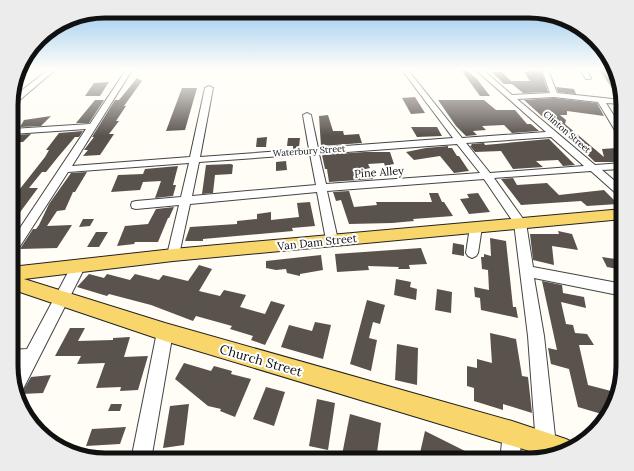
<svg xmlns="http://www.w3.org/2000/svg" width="634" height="471" viewBox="0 0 634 471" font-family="Lora,serif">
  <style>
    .building { fill: #5a524d }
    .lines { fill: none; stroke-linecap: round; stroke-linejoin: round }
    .minor-casing { stroke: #444; stroke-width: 2 }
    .major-casing { stroke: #222; stroke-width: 2 }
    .minor { fill: #fff; fill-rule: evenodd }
    .major { fill: #f9d66b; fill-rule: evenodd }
    .labels { text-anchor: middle; stroke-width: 4; stroke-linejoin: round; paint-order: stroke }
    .far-street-label { font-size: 9px; fill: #111; stroke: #fff }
    .street-label { font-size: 11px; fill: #111; stroke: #fff }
    .near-street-label { font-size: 13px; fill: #111; stroke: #fff }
    .rim { fill: none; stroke: #111; stroke-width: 5 }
  </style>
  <rect width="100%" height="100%" fill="#fffdf5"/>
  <g class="building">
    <polygon points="461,70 466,70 477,79 490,96 480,96"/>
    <polygon points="528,70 541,70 548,92 523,93 512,84 504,84 492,72 502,72 511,81 530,81 524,72 529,72"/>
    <polygon points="599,70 615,70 622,98 619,98"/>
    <polygon points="137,78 142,81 124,106 126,106 116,121 119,121 109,134 114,134 100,155 83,156 88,150 84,150 94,137 92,137 115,100 119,100"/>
    <polygon points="109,82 100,96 85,96 94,83"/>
    <polygon points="556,87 574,89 576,94 558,92"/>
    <polygon points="182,88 197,88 185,130 166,131"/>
    <polygon points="415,97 425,113 411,114 402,98"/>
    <polygon points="554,98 597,103 604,116 567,111 567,115 560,115 566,120 565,124 604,157 602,149 617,148 623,153 623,162 595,162 559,128 555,128 524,100"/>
    <polygon points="95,100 104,100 89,123 76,123"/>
    <polygon points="438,100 484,100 496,110 515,110 527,124 531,124 539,131 512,133 504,125 482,126 486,130 473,131 477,135 466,136 456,126"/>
    <polygon points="328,115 333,131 343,131 344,135 359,134 362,143 321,146 319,116"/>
    <polygon points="51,116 41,126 20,127 24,120"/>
    <polygon points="411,127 437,127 442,136 417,137"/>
    <polygon points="83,131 79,137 75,137 58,157 46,172 42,172 29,188 38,188 18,215 12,215 12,199 45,157 49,150 46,150 59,133"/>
    <polygon points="31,134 23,142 12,142 15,135"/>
    <polygon points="267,137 266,147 256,147 257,138"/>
    <polygon points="288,138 300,138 299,148 293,149 293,146 287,146"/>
    <polygon points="549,139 575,165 563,166 558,160 536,161 543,167 513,169 501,151 475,152 470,146 472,145 471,144 484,143 485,145"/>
    <polygon points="448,146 448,148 452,148 457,156 459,156 469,171 454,173 440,156 414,160 406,152 426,148"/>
    <polygon points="365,152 390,152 394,164 385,166 384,163 368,164 370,168 361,170 362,176 372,175 373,179 329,182 327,169 325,169 322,155"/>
    <polygon points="286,161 287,170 276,171 276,162"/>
    <polygon points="231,164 233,165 232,174 215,175 213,193 202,194 206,165"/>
    <polygon points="178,166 173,185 176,185 173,196 155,198 161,181 143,182 140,190 111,192 118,175 143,174 145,169"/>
    <polygon points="87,172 75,192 73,192 65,210 57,211 47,226 72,225 57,248 20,249 33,229 36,229 39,225 49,204 71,173"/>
    <polygon points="513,178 517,185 547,183 559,195 604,190 618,204 587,206 581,201 521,205 501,179"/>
    <polygon points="349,191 354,207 377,205 376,202 432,202 429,193 438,193 442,202 444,202 453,216 413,219 414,221 392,223 349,224 341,200 336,201 333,192"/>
    <polygon points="478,193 490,212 469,214 460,199 469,198 467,194"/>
    <polygon points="310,202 315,226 292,228 293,231 203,239 203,241 185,241 190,227 237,224 237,221 257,219 257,214 271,212 271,220 299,217 297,203"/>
    <polygon points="174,207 169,218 168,218 158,242 135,242 134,244 117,246 125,226 148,224 156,209"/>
    <polygon points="83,219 94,219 90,226 79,227"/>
    <polygon points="558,231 572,234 578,250 552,246 554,265 533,260 530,234 559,234"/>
    <polygon points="96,232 108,232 99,247 87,247"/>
    <polygon points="490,238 506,241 513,307 516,307 518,318 481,310 480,298 475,297 474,287 489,290 488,270 482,269 481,257 484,257 484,254 491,256"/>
    <polygon points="453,243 464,245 464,256 452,254"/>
    <polygon points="421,248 427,264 409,265 410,269 398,269 399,267 368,266 369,270 337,272 335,254"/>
    <polygon points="321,255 323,270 300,274 300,276 287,273 286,269 276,270 266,268 266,261"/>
    <polygon points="602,257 622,260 623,270 607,267"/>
    <polygon points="199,265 212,269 199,291 220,296 224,290 246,295 240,307 265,314 271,301 285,305 265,345 251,340 253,336 230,329 232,326 196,316 193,321 151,305 109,294 107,296 77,287 89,274 104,278 107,274 130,280 135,274 159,280 163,275 188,281"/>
    <polygon points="396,279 411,282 410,287 417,289 416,300 394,295"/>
    <polygon points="542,281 562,285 563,293 584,297 586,308 561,302 566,324 573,325 575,333 587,334 594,345 579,345 588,385 615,392 605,415 578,407 569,369 551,364 548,348 557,350"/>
    <polygon points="437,289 452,292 451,313 435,310"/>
    <polygon points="367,300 385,305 380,324 373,322 369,338 377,340 371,371 350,364"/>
    <polygon points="315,322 331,325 323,359 281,347 289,325 312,331"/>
    <polygon points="70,328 85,328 78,341 113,340 113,338 130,337 124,357 148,356 138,390 120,391 121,387 96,388 105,363 77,364 81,356 55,356"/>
    <polygon points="490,333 516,339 522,376 528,377 532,413 503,404 503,410 474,401 474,388 467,386 467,366 477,368 477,359 492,363"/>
    <polygon points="397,344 418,348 417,385 395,380"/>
    <polygon points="184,363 211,371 214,366 232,371 231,374 251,379 235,417 220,411 221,409 208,406 175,379"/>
    <polygon points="51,375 43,393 21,394 31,377"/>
    <polygon points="266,387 285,392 274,426 253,419"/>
    <polygon points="317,399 335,403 328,450 309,446"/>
    <polygon points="111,404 122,404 120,411 108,411"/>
    <polygon points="189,404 184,445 163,448 170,406"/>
    <polygon points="350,414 381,423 376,460 341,460"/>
    <polygon points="126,427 120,444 86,446 92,429"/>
    <polygon points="425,431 483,460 433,460 420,453"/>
  </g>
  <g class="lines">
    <defs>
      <g id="minor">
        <polygon points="48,70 55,70 15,104 12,104 12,98"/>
        <path d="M 126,70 L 132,70 L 72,166 L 190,157 L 205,88 L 209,86 L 213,88 L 200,157 L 309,149 L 303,115 L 307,113 L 311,115 L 318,148 L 453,138 L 402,70 L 408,70 L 462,138 L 546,132 L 476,70 L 483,70 L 512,95 L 550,93 L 542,70 L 548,70 L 557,93 L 622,100 L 622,104 L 606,103 L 623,130 L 623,140 L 619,137 L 598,102 L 554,97 L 517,99 L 595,165 L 623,163 L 623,169 L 602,170 L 623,188 L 623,197 L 619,196 L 591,171 L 494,178 L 526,223 L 533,267 L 623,284 L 623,296 L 534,278 L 544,336 L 556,445 L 553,452 L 546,455 L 539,452 L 536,445 L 528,336 L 514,223 L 484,179 L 327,191 L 338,240 L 336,243 L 332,244 L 328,243 L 326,240 L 317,192 L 190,204 L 179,255 L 177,258 L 173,260 L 169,258 L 167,255 L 179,205 L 136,209 L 132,208 L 131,205 L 132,202 L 136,201 L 181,197 L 189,163 L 68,172 L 15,254 L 11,256 L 12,240 L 86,129 L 12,134 L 12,129 L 90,124 ZM 551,137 L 584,166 L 490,173 L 466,143 ZM 457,144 L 480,173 L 326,184 L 319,154 ZM 310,154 L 316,185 L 192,196 L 199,162 Z"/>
        <polygon points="580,70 586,70 591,78 590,79 586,79"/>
        <polygon points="476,223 480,224 482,227 478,253 476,256 472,258 468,256 466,253 470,227 472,224"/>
        <polygon points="78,262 83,263 85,267 21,393 17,395 12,375 18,365 11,366 11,350 27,349 73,263"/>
        <polygon points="165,325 170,327 173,332 151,460 131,460 157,332 160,327"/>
        <polygon points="512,424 519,426 521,433 520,460 500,460 503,433 505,426"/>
      </g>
      <polygon id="major" points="623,209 623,219 173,261 24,279 165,323 512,421 566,439 574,443 576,446 570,450 546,456 165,341 11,289 11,267 173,249"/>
    </defs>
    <use href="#minor" class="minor-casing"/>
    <use href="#major" class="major-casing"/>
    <use href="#minor" class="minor"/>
    <use href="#major" class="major"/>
  </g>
  <linearGradient id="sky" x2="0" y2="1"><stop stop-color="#95c6ee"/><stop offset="0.51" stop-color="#fffefa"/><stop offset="1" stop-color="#fffefa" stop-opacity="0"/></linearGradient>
  <rect width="634" height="136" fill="url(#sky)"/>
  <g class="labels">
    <g class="far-street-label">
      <text transform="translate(567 132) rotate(41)" y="3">Clinton Street</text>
      <text transform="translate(309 151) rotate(-4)" y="3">Waterbury Street</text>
    </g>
    <g class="street-label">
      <text transform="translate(379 172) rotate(-4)" y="4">Pine Alley</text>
      <text transform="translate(317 242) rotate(-6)" y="4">Van Dam Street</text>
    </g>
    <g class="near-street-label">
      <text transform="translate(261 360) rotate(16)" y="5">Church Street</text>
    </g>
  </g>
  <path d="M0 0H634V471H0ZM105 18H529A87 87 0 0 1 616 105V366A87 87 0 0 1 529 453H105A87 87 0 0 1 18 366V105A87 87 0 0 1 105 18Z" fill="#ececec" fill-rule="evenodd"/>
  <path class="rim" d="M105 18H529A87 87 0 0 1 616 105V366A87 87 0 0 1 529 453H105A87 87 0 0 1 18 366V105A87 87 0 0 1 105 18Z"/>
</svg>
